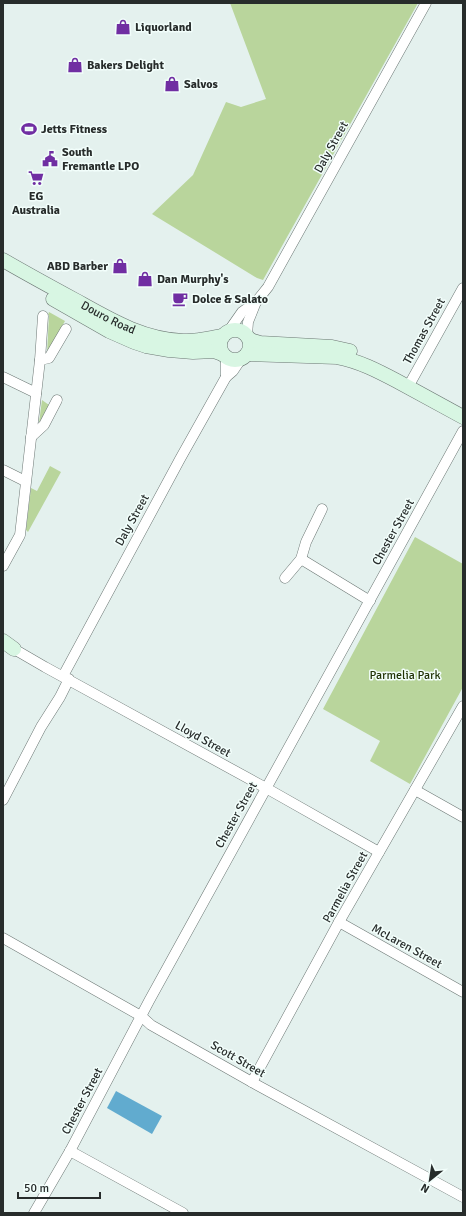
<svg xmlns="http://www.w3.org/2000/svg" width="466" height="1216" viewBox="0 0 466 1216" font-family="Signika,sans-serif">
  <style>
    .green { fill: #b9d59c }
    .water { fill: #61abcf }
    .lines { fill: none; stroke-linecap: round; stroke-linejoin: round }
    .street-casing { stroke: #6c7774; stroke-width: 11 }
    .secondary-casing { stroke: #6c7774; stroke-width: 15 }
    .street { stroke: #fff; stroke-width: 10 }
    .secondary { stroke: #d8f6e3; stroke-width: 14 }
    .labels { text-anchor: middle; stroke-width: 3; stroke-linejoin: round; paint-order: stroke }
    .poi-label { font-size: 12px; font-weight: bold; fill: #272c2b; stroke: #f2fefb; text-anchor: start }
    .street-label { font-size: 12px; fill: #272c2b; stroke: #f2fefb }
    .park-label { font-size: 12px; fill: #213406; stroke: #f2fefb }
  </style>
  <rect width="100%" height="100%" fill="#e4f1ee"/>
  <g class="green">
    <polygon points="230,3 418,3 263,280 257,278 152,214 193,175 226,102 241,107 266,99"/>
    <polygon points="49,312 65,321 47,354 49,315 48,315"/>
    <polygon points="42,400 49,405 39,423"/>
    <polygon points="50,466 61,472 28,532 26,530 31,488 37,491"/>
    <polygon points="415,537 463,564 463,687 410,784 370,761 380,741 323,709"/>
  </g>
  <polygon class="water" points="116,1091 162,1116 152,1134 107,1108"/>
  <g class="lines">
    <defs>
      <g id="street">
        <polyline points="228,332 242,312 256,302 268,287 426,3"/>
        <polyline points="247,335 248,322 256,302"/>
        <polyline points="40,360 49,358 66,329"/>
        <polyline points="3,377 36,393"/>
        <polyline points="226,377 226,357"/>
        <polyline points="408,387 463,288"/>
        <polyline points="31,437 44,425 57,400"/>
        <polyline points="3,470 25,481"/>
        <polyline points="301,559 370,601"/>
        <polyline points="3,566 20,535 40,360 43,316"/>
        <polyline points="285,578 301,559 306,542 322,509"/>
        <polyline points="14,649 45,667 266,788 379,852"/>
        <polyline points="63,676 180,459 226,377 233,371 241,359"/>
        <polyline points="415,790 463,817"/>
        <polyline points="3,800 41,727 60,697 69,679"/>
        <polyline points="339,922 463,992"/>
        <polyline points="3,938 141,1016 151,1025 257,1085 463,1197"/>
        <polyline points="252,1082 339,922 463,706"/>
        <polyline points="70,1151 183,1213"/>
        <polyline points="34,1213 70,1151 149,1001 463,431"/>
      </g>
      <g id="secondary">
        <path id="s1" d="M 3,260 C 27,274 51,287 75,300 C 111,320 142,339 183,341 C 197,342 210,338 223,336"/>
        <polyline points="53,299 109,331 134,342 146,346 169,350 193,352 214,351 222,354"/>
        <circle cx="235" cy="345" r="15"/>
        <polyline points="250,340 260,343 332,347 350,351"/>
        <path d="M 247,354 L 337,357 C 359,361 378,371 397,381 C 419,393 441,405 463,417"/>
        <polyline points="3,641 14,649"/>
      </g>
    </defs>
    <use href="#street" class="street-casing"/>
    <use href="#secondary" class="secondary-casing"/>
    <use href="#street" class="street"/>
    <use href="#secondary" class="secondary"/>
  </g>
  <defs>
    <symbol id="shop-bare" viewBox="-9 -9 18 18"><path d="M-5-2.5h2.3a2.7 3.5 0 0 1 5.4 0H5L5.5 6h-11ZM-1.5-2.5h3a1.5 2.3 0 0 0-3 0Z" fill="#702ea2" stroke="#f2fefb" stroke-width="2.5" paint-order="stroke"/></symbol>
    <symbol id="stadium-bare" viewBox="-9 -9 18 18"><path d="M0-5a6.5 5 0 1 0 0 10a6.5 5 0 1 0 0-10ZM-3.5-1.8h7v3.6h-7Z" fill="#702ea2" stroke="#f2fefb" stroke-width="2.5" paint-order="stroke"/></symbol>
    <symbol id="civic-bare" viewBox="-9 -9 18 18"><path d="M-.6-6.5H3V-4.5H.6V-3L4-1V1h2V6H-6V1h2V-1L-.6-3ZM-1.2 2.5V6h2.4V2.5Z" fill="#702ea2" stroke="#f2fefb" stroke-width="2.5" paint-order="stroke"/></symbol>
    <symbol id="supermarket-bare" viewBox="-9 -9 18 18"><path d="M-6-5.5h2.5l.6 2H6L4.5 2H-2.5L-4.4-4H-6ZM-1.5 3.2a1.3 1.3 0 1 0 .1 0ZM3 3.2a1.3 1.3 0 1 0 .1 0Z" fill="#702ea2" stroke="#f2fefb" stroke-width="2.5" paint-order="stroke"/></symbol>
    <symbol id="cafe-bare" viewBox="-9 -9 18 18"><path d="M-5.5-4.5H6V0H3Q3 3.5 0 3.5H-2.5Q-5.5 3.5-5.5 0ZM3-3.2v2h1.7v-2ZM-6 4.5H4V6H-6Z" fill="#702ea2" stroke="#f2fefb" stroke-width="2.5" paint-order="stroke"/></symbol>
  </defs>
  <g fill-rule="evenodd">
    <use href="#shop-bare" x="112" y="16" width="22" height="22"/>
    <use href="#shop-bare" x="64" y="54" width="22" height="22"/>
    <use href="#shop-bare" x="161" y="73" width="22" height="22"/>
    <use href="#stadium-bare" x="18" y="118" width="22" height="22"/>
    <use href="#civic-bare" x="39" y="148" width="22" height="22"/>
    <use href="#supermarket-bare" x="25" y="167" width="22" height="22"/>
    <use href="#shop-bare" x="109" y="255" width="22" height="22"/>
    <use href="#shop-bare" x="134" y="268" width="22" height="22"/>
    <use href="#cafe-bare" x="169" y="288" width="22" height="22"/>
  </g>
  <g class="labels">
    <g class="poi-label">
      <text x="135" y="31">Liquorland</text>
      <text x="87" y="69">Bakers Delight</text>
      <text x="184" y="88">Salvos</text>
      <text x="41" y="133">Jetts Fitness</text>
      <text x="62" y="156">South<tspan x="62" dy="14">Fremantle LPO</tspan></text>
      <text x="36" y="200" text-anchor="middle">EG<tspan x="36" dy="14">Australia</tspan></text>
      <text x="108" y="270" text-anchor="end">ABD Barber</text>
      <text x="157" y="283">Dan Murphy's</text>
      <text x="192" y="303">Dolce &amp; Salato</text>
    </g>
    <g class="street-label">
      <text transform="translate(331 147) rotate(-61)" y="4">Daly Street</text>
      <text dy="4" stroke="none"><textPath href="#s1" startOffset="120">Douro Road</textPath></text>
      <text transform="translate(424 331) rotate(-61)" y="4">Thomas Street</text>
      <text transform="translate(132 520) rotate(-61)" y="4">Daly Street</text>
      <text transform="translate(393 532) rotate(-61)" y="4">Chester Street</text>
      <text transform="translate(203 739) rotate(29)" y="4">Lloyd Street</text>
      <text transform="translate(236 815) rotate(-61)" y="4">Chester Street</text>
      <text transform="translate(345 887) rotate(-61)" y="4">Parmelia Street</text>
      <text transform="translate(407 946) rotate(29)" y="4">McLaren Street</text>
      <text transform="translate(238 1059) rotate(30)" y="4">Scott Street</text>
      <text transform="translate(82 1101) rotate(-62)" y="4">Chester Street</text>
    </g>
    <g class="park-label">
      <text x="405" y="679">Parmelia Park</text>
    </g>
  </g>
  <rect width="466" height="1216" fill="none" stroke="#272c2b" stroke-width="8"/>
  <g transform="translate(430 1180) rotate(210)" stroke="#f2fefb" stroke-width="3" paint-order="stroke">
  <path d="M0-3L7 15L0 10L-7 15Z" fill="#272c2b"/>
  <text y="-6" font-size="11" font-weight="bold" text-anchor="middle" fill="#272c2b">N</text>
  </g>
  <path d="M18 1192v6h82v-6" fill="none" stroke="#272c2b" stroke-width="2"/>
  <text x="24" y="1192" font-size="12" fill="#272c2b" stroke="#f2fefb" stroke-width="3" paint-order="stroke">50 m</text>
</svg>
